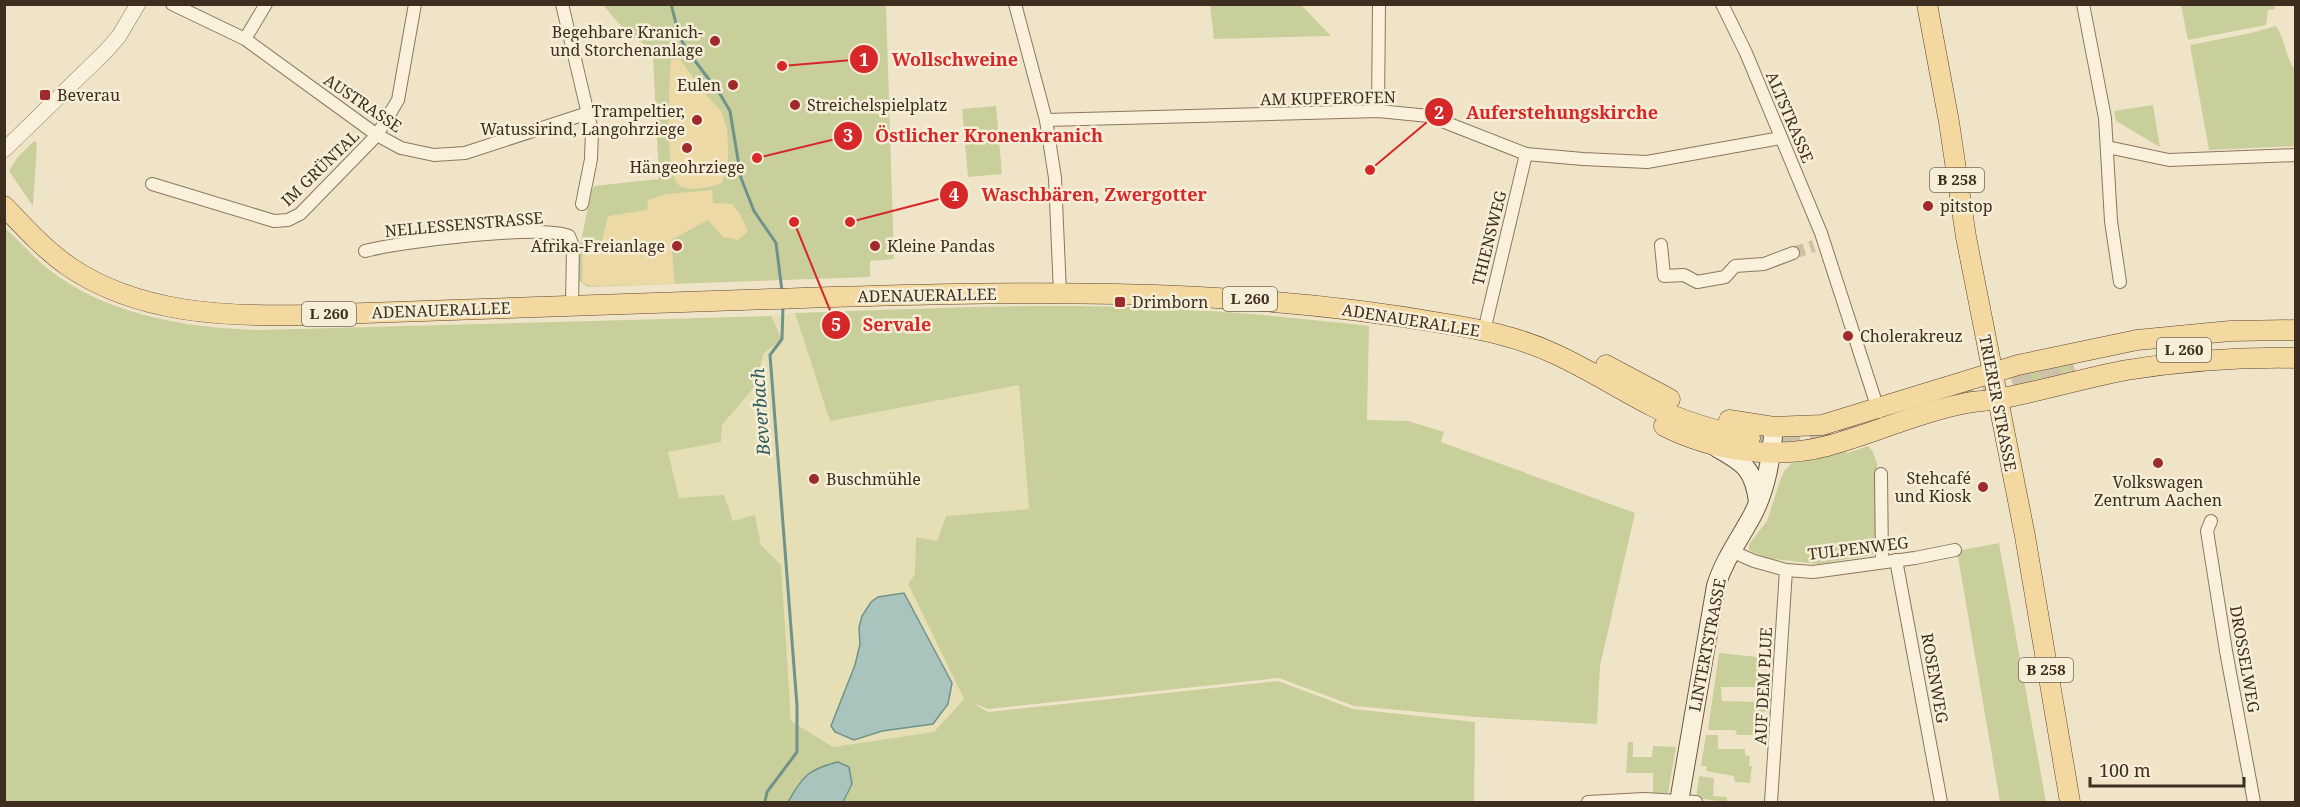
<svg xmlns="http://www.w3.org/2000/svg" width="2300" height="807" viewBox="0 0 2300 807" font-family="'Noto Serif',serif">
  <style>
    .farmland { fill: #e6deb5 }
    .green { fill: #c9cf9b }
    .sand { fill: #ecd9a5 }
    .water { fill: #a9c4bc; stroke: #6f938a; stroke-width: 1.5 }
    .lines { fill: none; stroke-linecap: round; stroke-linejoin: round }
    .stream { stroke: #6f938a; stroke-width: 3 }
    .minor-tunnel { stroke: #ccc0a6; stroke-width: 12; stroke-dasharray: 12 6; stroke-linecap: butt }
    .primary-tunnel { stroke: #ccc0a6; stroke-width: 20; stroke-dasharray: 20 10; stroke-linecap: butt }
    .minor-casing { stroke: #8d765c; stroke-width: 14 }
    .tertiary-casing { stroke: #8d765c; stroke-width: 16 }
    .secondary-casing { stroke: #6f573f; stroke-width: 20 }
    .primary-casing { stroke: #5b4430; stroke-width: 21 }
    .minor { stroke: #faf1dc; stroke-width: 12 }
    .tertiary { stroke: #faf1dc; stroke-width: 15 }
    .secondary { stroke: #faf1dc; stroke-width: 18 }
    .primary { stroke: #f3d9a0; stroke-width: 20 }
    .poi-dot { fill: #9e2a2b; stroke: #f7eed8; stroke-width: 2 }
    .labels { text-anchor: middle; stroke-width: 5; stroke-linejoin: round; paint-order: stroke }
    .shield { fill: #f7eed8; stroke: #756857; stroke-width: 1.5 }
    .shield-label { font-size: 15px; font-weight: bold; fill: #3d2e20 }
    .poi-label { font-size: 16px; fill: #3d2e20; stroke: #f7eed8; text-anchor: start }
    .street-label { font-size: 16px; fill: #3d2e20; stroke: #f7eed8 }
    .water-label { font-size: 18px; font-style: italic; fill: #2f5d5a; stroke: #f7eed8 }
    .leader { fill: none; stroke: #d62828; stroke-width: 2 }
    .callout-dot { fill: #d62828; stroke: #f7eed8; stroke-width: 2 }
    .mark-label { font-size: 18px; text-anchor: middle; font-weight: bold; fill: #fff }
    .callout-label { font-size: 18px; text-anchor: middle; font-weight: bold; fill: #d62828; stroke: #f7eed8; stroke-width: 5; stroke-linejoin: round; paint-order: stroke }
  </style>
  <rect width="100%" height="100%" fill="#f0e4c8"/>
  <polygon class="farmland" points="795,313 831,421 1019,385 1029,509 946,516 937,541 916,538 915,574 908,584 964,699 934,732 833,747 791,721 781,565 761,545 755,516 733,521 678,498 668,452 721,442 722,425 757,384 763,354 781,339 771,316"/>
  <g class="green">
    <polygon points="603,5 886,5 894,259 870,261 870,277 588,287 578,280 579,251 591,193 594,186 659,179 653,57 644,44 626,32"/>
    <polygon points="1210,5 1301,5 1331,36 1214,39"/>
    <polygon points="2275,5 2275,9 2268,10 2266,25 2188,40 2181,5"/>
    <path d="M 2276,26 C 2285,39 2285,57 2295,70 L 2295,146 L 2209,150 L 2190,45 L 2251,33 Z"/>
    <polygon points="2153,105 2160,147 2116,121 2114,111"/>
    <polygon points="996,106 1002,174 968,177 962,109"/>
    <polygon points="34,141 37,143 33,206 9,171 18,157"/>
    <path d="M 4,227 C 19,240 32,256 47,268 C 105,315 187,328 259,330 L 771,316 L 782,339 L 763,354 L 757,384 L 722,425 L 721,442 L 668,452 L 679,498 L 724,495 L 733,521 L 755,515 L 761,545 L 781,565 L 791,721 L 833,747 L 934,732 L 964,699 L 908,584 L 915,574 L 916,537 L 937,541 L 946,516 L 1029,509 L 1019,385 L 830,421 L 795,313 C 914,309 1032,303 1151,308 C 1224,310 1296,318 1369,326 L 1367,420 L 1408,421 L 1444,432 L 1441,442 L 1635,513 L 1600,666 L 1597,724 L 1475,717 L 1354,706 L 1279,678 L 988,709 L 971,702 L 988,712 L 1278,681 L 1353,709 L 1475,722 L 1474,802 L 5,802 Z"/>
    <polygon points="2072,363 2073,371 2077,375 2025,386 2025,372"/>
    <polygon points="1868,446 1873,452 1877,464 1876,552 1873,555 1817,564 1765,558 1749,550 1749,544 1767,521 1781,478 1785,470 1792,463 1845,449 1847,453"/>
    <polygon points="1999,543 2046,802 2000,802 1957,551"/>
    <polygon points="1719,653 1776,659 1776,665 1760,665 1758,687 1721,687 1722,701 1758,702 1758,689 1778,689 1776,711 1757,712 1755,735 1737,735 1735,730 1708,730"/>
    <polygon points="1706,735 1718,735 1718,749 1745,749 1745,755 1750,756 1749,766 1752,766 1750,783 1735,782 1734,776 1706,771 1707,766 1701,766"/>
    <polygon points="1628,742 1633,742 1633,757 1652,757 1653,746 1676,747 1668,793 1653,793 1653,773 1626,773"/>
    <polygon points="1699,776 1714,778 1713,796 1727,797 1727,802 1696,798"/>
  </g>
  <g class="sand">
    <path d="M 680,59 L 700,88 L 721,111 L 727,129 L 728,146 L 728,163 L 722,183 C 712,187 685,193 678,184 C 665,169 669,83 671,60 Z"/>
    <polygon points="712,190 713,203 732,204 740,214 748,231 738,240 723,237 708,220 671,240 675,284 590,286 582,282 583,239 602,241 608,216 647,210 648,200 666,194"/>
  </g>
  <g class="water">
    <polygon points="904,593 952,683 948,704 933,724 882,731 854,740 835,732 831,726 855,665 860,644 859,627 862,616 871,602 878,597"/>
    <path d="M 838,762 L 849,767 L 852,784 L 843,802 L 788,802 C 802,777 808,769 838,762 Z"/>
  </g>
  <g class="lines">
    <g class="stream">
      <polyline points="671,4 679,35 686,49 720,94 730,111 741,178 754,211 776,243 782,291"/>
      <polyline points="765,802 767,792 797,752 797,706 770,355 782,339 783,307"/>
    </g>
    <polyline class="minor-tunnel" points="1793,253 1814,246"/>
    <g class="primary-tunnel">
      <polyline points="1925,405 1959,394 2074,367"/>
      <path d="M 1750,438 C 1789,440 1819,440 1857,427"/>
    </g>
    <defs>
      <g id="minor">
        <polyline points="172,4 245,39 377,135 401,148 434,155 465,153 588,113"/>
        <polyline points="562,4 592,131 591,159 582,204"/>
        <polyline points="1015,4 1046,120 1055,178 1060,293"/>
        <polyline points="1722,4 1746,53 1821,233 1879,412"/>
        <polyline points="2083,4 2105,118 2111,221 2120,282"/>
        <polyline points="245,39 266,4"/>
        <polyline points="1378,111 1379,4"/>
        <polyline points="1046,120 1378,111 1429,116 1526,154 1583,159 1647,162 1781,138"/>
        <polyline points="2107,147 2169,160 2296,155"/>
        <polyline points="152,184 274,221 288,220 300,214 377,135 398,100 415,4"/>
        <polyline points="1661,245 1664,276 1684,275 1697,282 1725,277 1735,266 1764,264 1793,253"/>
        <path d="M 365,251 C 399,242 540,224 569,236 L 573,246 L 572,305"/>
        <polyline points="1484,331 1526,154"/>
        <polyline points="1881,474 1882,561"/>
        <polyline points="2211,521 2207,531 2226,651 2254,802"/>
        <polyline points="1731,551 1754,561 1786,570 1813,572 1915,558 1955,550"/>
        <polyline points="1896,560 1941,802"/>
        <polyline points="1588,802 1644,799 1696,802"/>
        <polyline points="1771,802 1786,570"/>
      </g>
      <polyline id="tertiary" points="4,150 106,51 119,36 138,4"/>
      <g id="secondary">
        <path d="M 1717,448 C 1744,463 1754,469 1758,502"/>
        <path d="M 1679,802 L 1716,586 C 1724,560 1739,540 1752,516 C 1767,488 1771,458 1774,427"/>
      </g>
      <g id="primary">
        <polyline points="1927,4 1949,122 1966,237 2025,536 2070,802"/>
        <path d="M 4,206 C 24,227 44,249 68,266 C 138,314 226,317 308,315 C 462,309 617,305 772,299 C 998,292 1217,284 1441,323 C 1480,329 1519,337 1555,354 C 1588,369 1619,389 1652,406 C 1683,422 1716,431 1750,438"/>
        <polyline points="1606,365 1670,399"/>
        <polyline points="1729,420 1774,427 1822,425 2018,365 2137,340 2230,331 2296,330"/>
        <path d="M 1664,426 C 1714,451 1773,460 1827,446 C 1873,434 1916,413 1962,404 C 1974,401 1987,401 1998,399 C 2042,391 2084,378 2127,370 C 2183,361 2240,357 2296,358"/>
      </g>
    </defs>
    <use href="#minor" class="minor-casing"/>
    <use href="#tertiary" class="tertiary-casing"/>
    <use href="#secondary" class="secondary-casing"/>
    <use href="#primary" class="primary-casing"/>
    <use href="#minor" class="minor"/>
    <use href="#tertiary" class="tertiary"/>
    <use href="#secondary" class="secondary"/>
    <use href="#primary" class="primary"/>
  </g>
  <g class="poi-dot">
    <circle cx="715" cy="41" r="6"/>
    <circle cx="733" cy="85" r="6"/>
    <rect x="39" y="89" width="12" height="12" rx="3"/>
    <circle cx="795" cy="105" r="6"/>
    <circle cx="697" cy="120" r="6"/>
    <circle cx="687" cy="148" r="6"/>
    <circle cx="1928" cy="206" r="6"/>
    <circle cx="677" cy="246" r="6"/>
    <circle cx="875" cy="246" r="6"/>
    <rect x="1114" y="296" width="12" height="12" rx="3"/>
    <circle cx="1848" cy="336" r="6"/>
    <circle cx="2158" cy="463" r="6"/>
    <circle cx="814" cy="479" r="6"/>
    <circle cx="1983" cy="487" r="6"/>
  </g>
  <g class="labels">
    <g class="shield">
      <rect x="1930" y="168" width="54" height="24" rx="4.5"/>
      <rect x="1223" y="287" width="54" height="24" rx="4.5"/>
      <rect x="302" y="302" width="54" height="24" rx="4.5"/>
      <rect x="2157" y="338" width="54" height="24" rx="4.5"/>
      <rect x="2019" y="658" width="54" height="24" rx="4.5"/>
    </g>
    <g class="shield-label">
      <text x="1957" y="185">B 258</text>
      <text x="1250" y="304">L 260</text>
      <text x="329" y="319">L 260</text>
      <text x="2184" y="355">L 260</text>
      <text x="2046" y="675">B 258</text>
    </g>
    <g class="poi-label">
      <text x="703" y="38" text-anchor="end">Begehbare Kranich-<tspan x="703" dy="18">und Storchenanlage</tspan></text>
      <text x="721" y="91" text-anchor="end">Eulen</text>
      <text x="57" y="101">Beverau</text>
      <text x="807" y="111">Streichelspielplatz</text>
      <text x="685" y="117" text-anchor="end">Trampeltier,<tspan x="685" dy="18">Watussirind, Langohrziege</tspan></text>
      <text x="687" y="173" text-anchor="middle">Hängeohrziege</text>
      <text x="1940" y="212">pitstop</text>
      <text x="665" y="252" text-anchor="end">Afrika-Freianlage</text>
      <text x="887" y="252">Kleine Pandas</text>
      <text x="1132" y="308">Drimborn</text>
      <text x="1860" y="342">Cholerakreuz</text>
      <text x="1971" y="484" text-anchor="end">Stehcafé<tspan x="1971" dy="18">und Kiosk</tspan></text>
      <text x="826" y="485">Buschmühle</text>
      <text x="2158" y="488" text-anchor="middle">Volkswagen<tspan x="2158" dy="18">Zentrum Aachen</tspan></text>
    </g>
    <g class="street-label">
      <text transform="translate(1328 98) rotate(-1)" y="6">AM KUPFEROFEN</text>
      <text transform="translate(363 103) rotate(34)" y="6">AUSTRASSE</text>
      <text transform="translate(1790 117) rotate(67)" y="6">ALTSTRASSE</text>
      <text transform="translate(320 168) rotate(-44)" y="6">IM GRÜNTAL</text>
      <text transform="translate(464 224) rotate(-5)" y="6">NELLESSENSTRASSE</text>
      <text transform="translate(1489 238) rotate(-76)" y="6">THIENSWEG</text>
      <text transform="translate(927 295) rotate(-1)" y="6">ADENAUERALLEE</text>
      <text transform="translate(441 310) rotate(-2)" y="6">ADENAUERALLEE</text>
      <text transform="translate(1411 320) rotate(9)" y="6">ADENAUERALLEE</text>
      <text transform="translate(1998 403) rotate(79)" y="6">TRIERER STRASSE</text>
      <text transform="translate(1858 548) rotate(-7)" y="6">TULPENWEG</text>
      <text transform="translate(1707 645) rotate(-79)" y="6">LINTERTSTRASSE</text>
      <text transform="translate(2245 659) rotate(80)" y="6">DROSSELWEG</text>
      <text transform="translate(1935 678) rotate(80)" y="6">ROSENWEG</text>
      <text transform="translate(1763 686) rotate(-87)" y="6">AUF DEM PLUE</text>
    </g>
    <g class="water-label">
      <text transform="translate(761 412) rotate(-94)" y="6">Beverbach</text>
    </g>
  </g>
  <path class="leader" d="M782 66L864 59M1370 170L1439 112M757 158L848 136M850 222L954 195M794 222L836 325"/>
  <g class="callout-dot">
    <circle cx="782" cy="66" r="6"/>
    <circle cx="1370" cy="170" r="6"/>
    <circle cx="757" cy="158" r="6"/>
    <circle cx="850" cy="222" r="6"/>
    <circle cx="794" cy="222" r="6"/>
    <circle cx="864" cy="59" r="15"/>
    <circle cx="1439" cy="112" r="15"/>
    <circle cx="848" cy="136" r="15"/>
    <circle cx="954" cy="195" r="15"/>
    <circle cx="836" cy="325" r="15"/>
  </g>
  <g class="mark-label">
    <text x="864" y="66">1</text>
    <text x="1439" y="119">2</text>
    <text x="848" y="142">3</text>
    <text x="954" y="201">4</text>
    <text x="836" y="331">5</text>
  </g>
  <g class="callout-label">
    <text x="955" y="66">Wollschweine</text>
    <text x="1562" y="119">Auferstehungskirche</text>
    <text x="989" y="142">Östlicher Kronenkranich</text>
    <text x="1094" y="201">Waschbären, Zwergotter</text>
    <text x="897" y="331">Servale</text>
  </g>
  <rect width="2300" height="807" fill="none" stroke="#3d2e20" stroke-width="12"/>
  <path d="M2090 777v9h154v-9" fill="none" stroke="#3d2e20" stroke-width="3"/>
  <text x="2099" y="777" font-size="18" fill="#3d2e20" stroke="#f7eed8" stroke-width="4.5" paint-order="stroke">100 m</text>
</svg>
